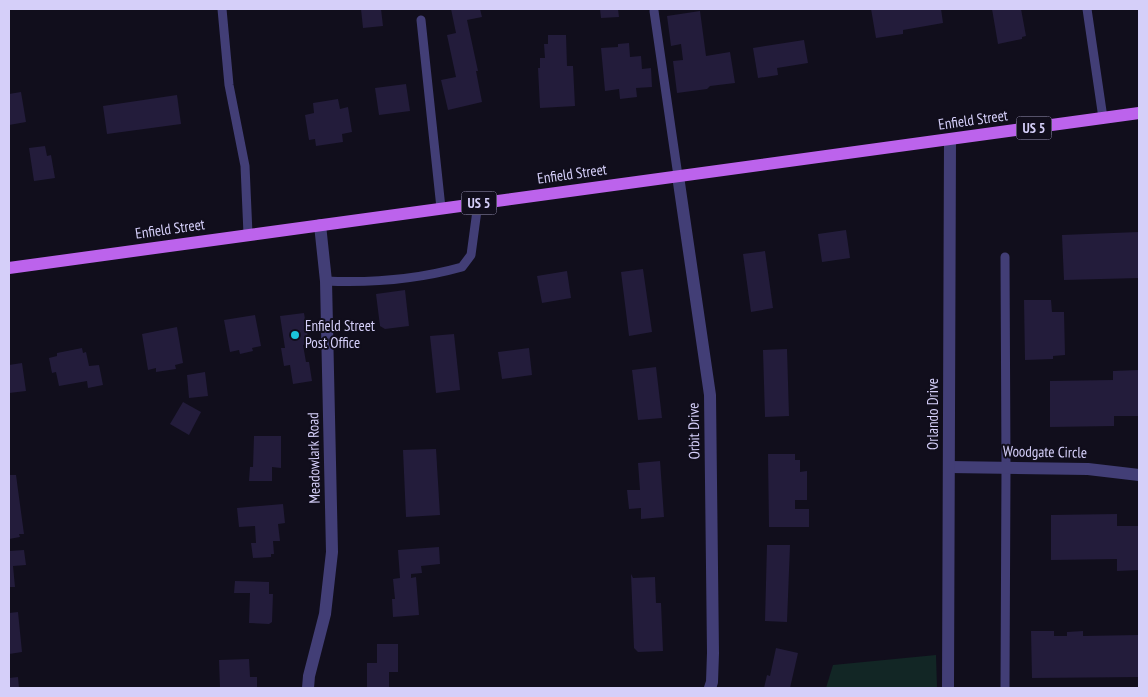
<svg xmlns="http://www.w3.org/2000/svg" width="1148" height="697" viewBox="0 0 1148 697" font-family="'PT Sans Narrow',sans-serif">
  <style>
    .green { fill: #122625 }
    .building { fill: #231c3b }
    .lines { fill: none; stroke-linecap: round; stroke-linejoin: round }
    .service { stroke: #423e76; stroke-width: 9 }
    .minor { stroke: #423e76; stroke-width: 12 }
    .primary { stroke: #bc63ec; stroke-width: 12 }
    .poi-dot { fill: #1ac3da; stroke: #110e1c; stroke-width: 2 }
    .labels { text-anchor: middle; stroke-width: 4; stroke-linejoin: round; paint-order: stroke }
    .shield { fill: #110e1c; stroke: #9a95b7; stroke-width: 1 }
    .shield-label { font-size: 14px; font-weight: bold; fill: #d5cff9 }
    .street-label { font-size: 15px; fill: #d5cff9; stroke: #110e1c }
    .poi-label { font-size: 15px; fill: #d5cff9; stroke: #110e1c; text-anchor: start }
  </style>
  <rect width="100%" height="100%" fill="#110e1c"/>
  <polygon class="green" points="936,655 937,688 826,688 833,665"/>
  <g class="building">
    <polygon points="361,9 381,9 383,26 363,28"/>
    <polygon points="451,9 480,9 482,17 467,20 478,71 476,71 482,102 448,110 441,80 456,77 447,35 456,33"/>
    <polygon points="600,9 618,9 619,17 601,18"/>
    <polygon points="871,9 941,9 943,23 903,30 903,34 876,38"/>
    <polygon points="992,9 1021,9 1026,36 1022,37 1022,39 998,44"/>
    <polygon points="700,11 706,56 730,52 735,83 710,86 707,89 677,93 673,61 683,60 681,44 671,46 667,16"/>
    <polygon points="548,35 566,35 567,66 573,66 575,106 540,108 538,68 540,68 540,58 545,58 544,44 548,44"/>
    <polygon points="804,40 808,63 777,68 778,75 758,78 753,48"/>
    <polygon points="629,43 630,57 641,56 642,69 651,68 652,87 636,88 637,97 620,99 619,89 605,91 601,48 618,47 618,44"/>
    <polygon points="406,84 410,111 379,115 375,88"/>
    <polygon points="21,92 26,122 9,125 9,94"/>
    <polygon points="177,95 181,124 107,134 103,106"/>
    <polygon points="338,99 340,109 348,107 352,132 342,134 343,142 316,146 315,139 309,140 305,115 314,113 313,103"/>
    <polygon points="45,146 47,156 51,155 55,178 34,181 29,148"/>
    <polygon points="846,230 850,258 822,262 818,234"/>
    <polygon points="1139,232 1139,278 1064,280 1062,235"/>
    <polygon points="765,251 773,308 751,312 743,254"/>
    <polygon points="643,269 652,332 629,336 621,272"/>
    <polygon points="567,271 571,298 542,303 537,276"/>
    <polygon points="405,290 409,326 385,329 380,326 376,294"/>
    <polygon points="1024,300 1051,300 1052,312 1064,312 1065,355 1053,356 1053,359 1025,360"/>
    <polygon points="304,313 309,344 303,345 306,362 309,362 312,381 293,384 290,365 284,366 281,348 285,348 280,316"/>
    <polygon points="255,315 261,346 252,348 253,351 240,354 239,350 230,352 224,320"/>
    <polygon points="177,327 183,363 175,365 176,369 156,372 156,368 148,370 142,334"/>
    <polygon points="454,334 460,390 436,393 430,336"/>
    <polygon points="82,348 83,353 86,352 89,366 99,365 103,385 88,388 87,381 59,386 56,372 52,373 49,358 57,356 57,353"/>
    <polygon points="529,348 532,375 502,379 498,352"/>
    <polygon points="787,349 789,416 765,417 763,350"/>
    <polygon points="22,363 26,391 9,393 9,365"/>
    <polygon points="656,367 662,418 638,420 632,370"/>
    <polygon points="1139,370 1139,416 1114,416 1114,426 1050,427 1050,381 1113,380 1113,371"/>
    <polygon points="205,372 208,396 189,398 187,375"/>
    <polygon points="183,402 201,412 189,435 170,424"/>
    <polygon points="254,436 281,436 281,468 272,467 272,481 249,481 250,467 253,467"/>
    <polygon points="436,449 440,515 406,517 403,450"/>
    <polygon points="768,454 795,454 795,460 800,460 800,472 807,471 807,500 795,500 795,509 809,509 809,527 769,527"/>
    <polygon points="660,461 664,517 641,519 641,508 629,509 627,490 640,490 638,463"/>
    <polygon points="9,475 16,475 24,534 19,534 20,537 9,539"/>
    <polygon points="283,504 285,523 278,524 280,541 273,541 274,554 271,554 271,557 253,558 251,543 256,543 255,526 239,527 237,508"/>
    <polygon points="1117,514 1117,526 1139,526 1139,570 1117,571 1117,559 1051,560 1051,515"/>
    <polygon points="767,545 790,545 787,622 765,621"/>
    <polygon points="439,547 440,564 421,566 422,573 411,574 411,578 416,577 419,615 393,617 392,599 395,599 393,579 400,578 398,550"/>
    <polygon points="24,550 26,565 13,566 15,587 9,587 9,551"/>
    <polygon points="631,574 633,578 655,577 656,603 661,603 663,651 638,652 634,648"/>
    <polygon points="235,581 269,582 269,594 273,594 272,622 269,624 249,623 250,593 234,593"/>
    <polygon points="18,612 22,652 9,654 9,613"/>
    <polygon points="1031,631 1054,631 1054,636 1067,636 1067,632 1083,631 1083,636 1139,635 1139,677 1032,678"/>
    <polygon points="377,644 398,644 398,672 389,672 389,688 367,688 367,663 377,663"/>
    <polygon points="776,648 798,653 790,688 764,688 767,675 770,676"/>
    <polygon points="249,659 250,677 257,677 257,688 220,688 219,660"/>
    <polygon points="18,677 19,688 9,688 9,678"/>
  </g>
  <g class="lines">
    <g class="service">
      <polyline points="222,9 229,85 245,166 248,234"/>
      <polyline points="1087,9 1103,118"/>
      <polyline points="654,11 678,176"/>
      <polyline points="421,20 441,208"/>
      <path d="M 326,281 C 371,283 419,279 462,267 L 471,255 L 478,203"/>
      <polyline points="1005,688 1006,467 1005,257"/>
    </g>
    <g class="minor">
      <polyline points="678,176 710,395 713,653 712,682 710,688"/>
      <polyline points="949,467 1088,469 1139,475"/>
      <polyline points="308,688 309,676 325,614 332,552 326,281 320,225"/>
      <polyline points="948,688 950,140"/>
    </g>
    <polyline class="primary" points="9,268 1139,113"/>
  </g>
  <circle class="poi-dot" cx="295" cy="335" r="5"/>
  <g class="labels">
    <g class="shield">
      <rect x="1016.5" y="116.5" width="35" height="23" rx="4"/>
      <rect x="461.5" y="191.5" width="35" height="23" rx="4"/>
    </g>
    <g class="shield-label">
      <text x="1034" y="133">US 5</text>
      <text x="479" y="208">US 5</text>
    </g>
    <g class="street-label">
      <text transform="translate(973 120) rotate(-8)" y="5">Enfield Street</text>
      <text transform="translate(572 174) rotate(-8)" y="5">Enfield Street</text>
      <text transform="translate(170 229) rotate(-8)" y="5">Enfield Street</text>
      <text transform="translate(933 414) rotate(-90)" y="5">Orlando Drive</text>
      <text transform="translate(694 431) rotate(-91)" y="5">Orbit Drive</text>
      <text transform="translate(1045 452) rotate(1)" y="5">Woodgate Circle</text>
      <text transform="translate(314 458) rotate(-91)" y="5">Meadowlark Road</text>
    </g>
    <g class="poi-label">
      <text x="305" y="331">Enfield Street<tspan x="305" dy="17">Post Office</tspan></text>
    </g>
  </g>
  <rect width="1148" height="697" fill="none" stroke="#d5cff9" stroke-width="20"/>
</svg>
